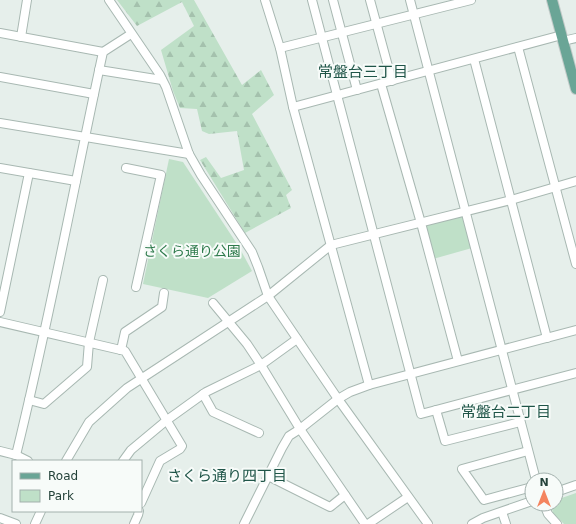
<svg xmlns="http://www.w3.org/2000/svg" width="576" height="524" viewBox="0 0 576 524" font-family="'DejaVu Sans','Noto Sans JP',sans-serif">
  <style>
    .forest { fill: url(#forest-firs) }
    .green { fill: #bfe0c8 }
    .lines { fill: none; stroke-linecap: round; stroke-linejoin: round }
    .minor-casing { stroke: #a8b8b2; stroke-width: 10 }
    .major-casing { stroke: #c2cac8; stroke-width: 12 }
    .minor { stroke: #fff; stroke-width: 8 }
    .major { stroke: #6aa596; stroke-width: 10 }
    .labels { text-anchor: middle; stroke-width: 4; stroke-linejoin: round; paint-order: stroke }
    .park-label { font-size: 14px; fill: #2d7a4b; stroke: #f7fbf9 }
    .neighbourhood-label { font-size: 15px; fill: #1f5548; stroke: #f7fbf9 }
  </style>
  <defs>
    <pattern id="forest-firs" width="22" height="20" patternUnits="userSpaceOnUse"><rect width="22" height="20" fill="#bfe0c8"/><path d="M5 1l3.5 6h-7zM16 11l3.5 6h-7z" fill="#a4c1ad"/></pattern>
  </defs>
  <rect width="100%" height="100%" fill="#e6efeb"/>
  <polygon class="forest" points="117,0 194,0 242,85 261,70 274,95 252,114 292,190 286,195 291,208 245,233 200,160 206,157 221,178 244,170 237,131 209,134 202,131 197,109 180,108 173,91 161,50 194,26 182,2 137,26"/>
  <g class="green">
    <polygon points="169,159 183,162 239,247 252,271 208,298 143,284"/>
    <polygon points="462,215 472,248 433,259 424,224"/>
    <polygon points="576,493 576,524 564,524 553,513 551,504 556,504 556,500"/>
  </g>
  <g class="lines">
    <defs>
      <g id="minor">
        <polyline points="109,0 160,75 166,87 189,154 201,175 252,252 258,267 268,296 338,399 428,524"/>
        <polyline points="265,0 280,48 293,107 369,385"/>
        <polyline points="312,0 421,414 576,373"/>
        <polyline points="333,0 357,90"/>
        <polyline points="370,0 392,81"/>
        <polyline points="410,0 536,480"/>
        <polyline points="0,33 103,52"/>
        <polyline points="21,37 27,0"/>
        <polyline points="563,41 576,38"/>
        <polyline points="518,47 576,264"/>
        <polyline points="280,48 471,0"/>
        <polyline points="474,59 547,338"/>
        <polyline points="99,70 162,80"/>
        <polyline points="0,77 94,94"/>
        <polyline points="381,84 421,223 458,361"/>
        <polyline points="293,107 562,35"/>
        <polyline points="0,123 189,154"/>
        <polyline points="0,168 76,181"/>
        <polyline points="126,168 161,175 136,287"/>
        <polyline points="213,303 247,344 261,365 300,429 365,524"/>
        <polyline points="0,312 29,173"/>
        <polyline points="0,322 125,351 182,446 180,449 160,461 141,503"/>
        <polyline points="121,350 125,332 162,307 164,293"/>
        <polyline points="203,394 213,412 259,433"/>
        <polyline points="29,400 44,404 87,367 89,342 103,280"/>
        <polyline points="436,410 445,441 520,422"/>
        <polyline points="0,451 16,455 28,461"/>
        <polyline points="528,451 462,469 484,500 532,487"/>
        <path d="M 16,455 C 49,322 74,186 103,52 L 131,34"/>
        <polyline points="66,461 89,422 127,388 268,296 331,245 511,200 576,181"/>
        <polyline points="123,461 131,450 167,420 206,392 261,365 297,339"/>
        <polyline points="268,476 330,507 345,495"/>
        <polyline points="556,492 576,485"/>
        <polyline points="544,504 548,514 557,524"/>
        <polyline points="502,512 506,524"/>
        <polyline points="0,518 16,524"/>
        <polyline points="35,524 41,511"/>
        <polyline points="134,524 138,515 139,511"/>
        <polyline points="244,524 282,448 289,436 300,429 338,399 350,392 369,385 576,330"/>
        <polyline points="368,524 408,497"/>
        <polyline points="472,524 483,518 532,501"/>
      </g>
      <polyline id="major" points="552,0 576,89"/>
    </defs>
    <use href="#minor" class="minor-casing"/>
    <use href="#major" class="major-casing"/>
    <use href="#minor" class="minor"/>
    <use href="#major" class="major"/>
  </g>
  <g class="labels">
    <g class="park-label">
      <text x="192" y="256">さくら通り公園</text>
    </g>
    <g class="neighbourhood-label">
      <text x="363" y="77">常盤台三丁目</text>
      <text x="506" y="417">常盤台二丁目</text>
      <text x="227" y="481">さくら通り四丁目</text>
    </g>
  </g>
  <rect x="12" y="460" width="130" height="52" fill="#f7fbf9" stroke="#a3b1ad"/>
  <rect x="20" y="473" width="20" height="6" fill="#6aa596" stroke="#a3b1ad"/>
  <text x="48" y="480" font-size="12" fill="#24423a">Road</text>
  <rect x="20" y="490" width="20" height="12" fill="#bfe0c8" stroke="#a3b1ad"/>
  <text x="48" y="500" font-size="12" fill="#24423a">Park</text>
  <g transform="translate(544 492)"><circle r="19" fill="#f7fbf9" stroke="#a3b1ad"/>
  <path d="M0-3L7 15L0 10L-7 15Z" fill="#f4845f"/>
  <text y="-6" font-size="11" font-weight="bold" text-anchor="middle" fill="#24423a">N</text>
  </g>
</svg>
